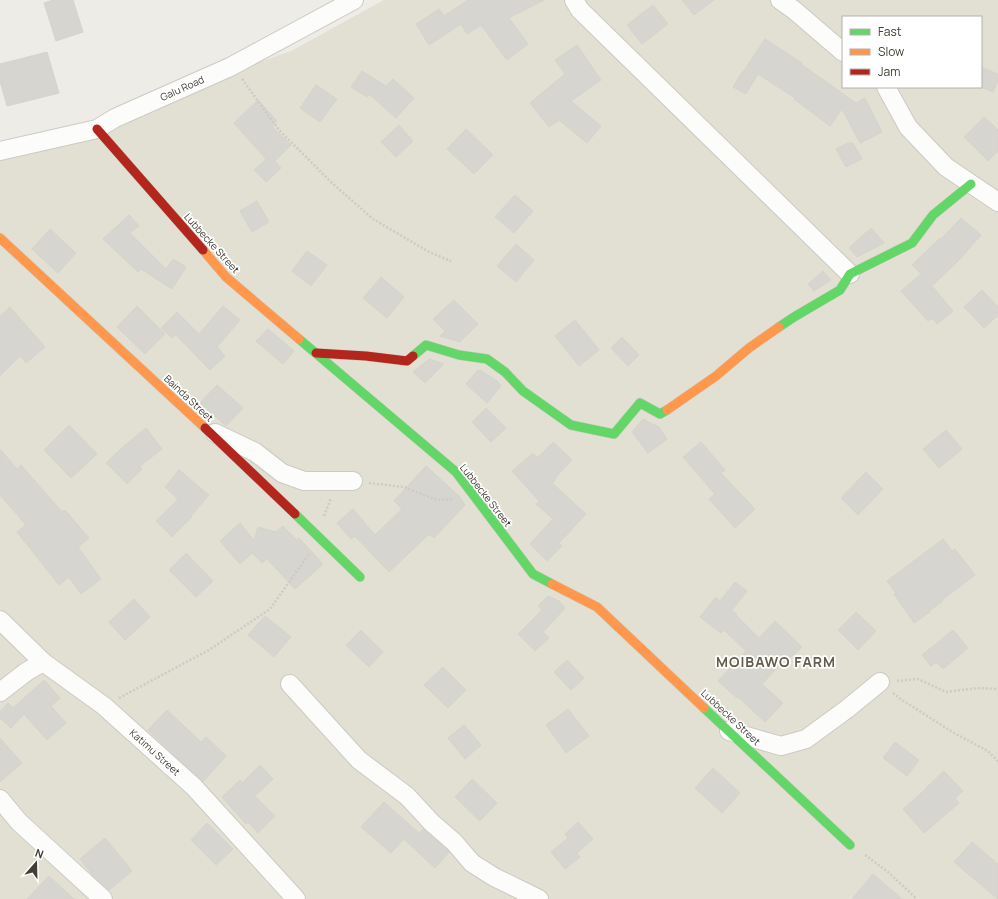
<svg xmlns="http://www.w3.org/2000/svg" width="998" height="899" viewBox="0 0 998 899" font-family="Manrope,sans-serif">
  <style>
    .residential { fill: #e2dfd3; fill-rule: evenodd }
    .building { fill: #d7d5cf; stroke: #d6d3cc }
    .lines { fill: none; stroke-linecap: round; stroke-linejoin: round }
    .street-casing { stroke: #cccac4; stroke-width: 20 }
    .fast-casing { stroke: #cccabd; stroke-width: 10 }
    .slow-casing { stroke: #cccabd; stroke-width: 10 }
    .jam-casing { stroke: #cccabd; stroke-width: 10 }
    .path { stroke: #cccbc6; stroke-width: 2.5; stroke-dasharray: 2 2; stroke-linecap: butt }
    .street { stroke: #fcfcfb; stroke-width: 18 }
    .fast { stroke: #63d668; stroke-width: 9 }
    .slow { stroke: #ff974d; stroke-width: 9 }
    .jam { stroke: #b3261e; stroke-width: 9 }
    .labels { text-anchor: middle; stroke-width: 3.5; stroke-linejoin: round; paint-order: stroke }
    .street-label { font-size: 10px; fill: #423e34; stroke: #fff }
    .district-label { font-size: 14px; font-weight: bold; letter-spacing: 1px; fill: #655d4b; stroke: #fff }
  </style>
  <rect width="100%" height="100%" fill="#eeece6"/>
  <path class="residential" d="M 384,0 L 998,0 L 998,899 L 0,899 L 0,153 L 291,51 ZM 843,17 L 981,17 L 981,87 L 843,87 Z"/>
  <g class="building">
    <polygon points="53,0 73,0 83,32 56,41 44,3"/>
    <polygon points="468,0 544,0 509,18 528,44 507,60 481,25 467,34 461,24 429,45 416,24 439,9 444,16"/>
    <polygon points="682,0 714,0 694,15"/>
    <polygon points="653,5 668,24 642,44 627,25"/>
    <polygon points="765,39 802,63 801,64 856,103 865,98 882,132 860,143 842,109 830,126 794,99 795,98 758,74 746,94 733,87 742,72 743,72"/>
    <polygon points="577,45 601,80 571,101 601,126 587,143 559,120 549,127 530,103 565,74 555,60"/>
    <polygon points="47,52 59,93 7,106 0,81 0,64"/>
    <polygon points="981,67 998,74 998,80 993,92 981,87"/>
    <polygon points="362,71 386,86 393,79 414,98 396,118 369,94 367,97 351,87"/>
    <polygon points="316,85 337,99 320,122 300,108"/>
    <polygon points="258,100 277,121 272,126 291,145 275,161 281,168 266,182 254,170 266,159 234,123"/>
    <polygon points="984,117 998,130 998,151 988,161 964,137"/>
    <polygon points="399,125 413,141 396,157 381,142"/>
    <polygon points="466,129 493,155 474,174 447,149"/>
    <polygon points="848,143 853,143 862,159 846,167 836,149"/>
    <polygon points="515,195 533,211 514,233 495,217"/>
    <polygon points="257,201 269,222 252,232 240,211"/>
    <polygon points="129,215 139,226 130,233 166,269 173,259 186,267 172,289 141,269 138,272 103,239"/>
    <polygon points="961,218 981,235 960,259 932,286 953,311 937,324 932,318 928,321 901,291 921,274 912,265 940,238 941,239"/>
    <polygon points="871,228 884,243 857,257 849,248"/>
    <polygon points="50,229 76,253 58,273 32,249"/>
    <polygon points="516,244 534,260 516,282 497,266"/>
    <polygon points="307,251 327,265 311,286 292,271"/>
    <polygon points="823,271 831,280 814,291 808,284"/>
    <polygon points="381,277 404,297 387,318 363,298"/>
    <polygon points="982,290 998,307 998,315 984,328 964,307"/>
    <polygon points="454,300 478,324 460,342 440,336 445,331 433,319"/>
    <polygon points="137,306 165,334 145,354 117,327"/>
    <polygon points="223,306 240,320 217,347 225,356 210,370 175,334 172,338 161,328 177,312 199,334"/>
    <polygon points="10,307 45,347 26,363 20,356 0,376 0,316"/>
    <polygon points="575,320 599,350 579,366 555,336"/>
    <polygon points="268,329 294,351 283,364 256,341"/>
    <polygon points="622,337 639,355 628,366 611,348"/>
    <polygon points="429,359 444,364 425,383 413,372"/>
    <polygon points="478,370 482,371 497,381 501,386 487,403 466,384"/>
    <polygon points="217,385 243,408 226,426 200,403"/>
    <polygon points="486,408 506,428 491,442 472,422"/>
    <polygon points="643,419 654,425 658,426 667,439 648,453 632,432"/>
    <polygon points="69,425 97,454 71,478 44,450"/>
    <polygon points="146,428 162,449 140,466 142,469 127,484 106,463 124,446"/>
    <polygon points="946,430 962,449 939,468 923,449"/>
    <polygon points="553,442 572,460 555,478 556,479 552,483 586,514 559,543 562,546 547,561 530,544 553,519 536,504 539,501 512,471 533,453 537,458"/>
    <polygon points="701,442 725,470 721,473 755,509 735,528 709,499 715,494 683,457"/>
    <polygon points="0,449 17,469 21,465 62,512 65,510 89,538 78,547 101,579 81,594 69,577 59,585 17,532 26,525 0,495"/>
    <polygon points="426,466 459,496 465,505 434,538 429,534 389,572 355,536 351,539 337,523 353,509 375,535 402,509 394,501"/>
    <polygon points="179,470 209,495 191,516 192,517 172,537 156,521 178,499 165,487"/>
    <polygon points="866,472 883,489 858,515 841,498"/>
    <polygon points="240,523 254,540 258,527 276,532 283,526 297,540 299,538 323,564 295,589 267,559 262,563 252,553 240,564 220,541"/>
    <polygon points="943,539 952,551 955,549 975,575 942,600 943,601 929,611 930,612 914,623 894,594 896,593 887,581"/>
    <polygon points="186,553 213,581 196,597 169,570"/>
    <polygon points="735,582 747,591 732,610 737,614 736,615 759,638 775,621 802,647 788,660 786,658 762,684 783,703 765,722 738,697 737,698 718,681 746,651 724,630 721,633 700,617 716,597 720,601"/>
    <polygon points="548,596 559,601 565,608 543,632 549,638 535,651 518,634 542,610 538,606"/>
    <polygon points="134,599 150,617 125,640 109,622"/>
    <polygon points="856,612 876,631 858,650 838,630"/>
    <polygon points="265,616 291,637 274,657 248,635"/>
    <polygon points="361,630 383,652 369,667 346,645"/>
    <polygon points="953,630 968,648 943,669 936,662 931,666 922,655"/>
    <polygon points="567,660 584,678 571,690 554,672"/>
    <polygon points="443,667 466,690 448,708 424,685"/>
    <polygon points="44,680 60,698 51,706 66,723 47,740 24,714 11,728 0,718 0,712 8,703 13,708"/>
    <polygon points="568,709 589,736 566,753 546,725"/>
    <polygon points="167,710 201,742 206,737 226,756 203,782 148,730"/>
    <polygon points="464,725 481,745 465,759 448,738"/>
    <polygon points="0,738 22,763 0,782"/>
    <polygon points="895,742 919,760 907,776 883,758"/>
    <polygon points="260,765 273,779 255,796 275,816 258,833 248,822 246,824 222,797 240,780 242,783"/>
    <polygon points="713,768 740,793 722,813 695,788"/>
    <polygon points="944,771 963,791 955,798 959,803 924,833 903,809 926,789 925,789"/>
    <polygon points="472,779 497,803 480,821 455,797"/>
    <polygon points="384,802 419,833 423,829 449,852 435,868 404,839 391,853 361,827"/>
    <polygon points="578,822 593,839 577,853 580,857 565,869 551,852 568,838 565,834"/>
    <polygon points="207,823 233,849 216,865 191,840"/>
    <polygon points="105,838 132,871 109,890 96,879 80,859"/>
    <polygon points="972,842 998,864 998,899 980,884 954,862"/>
    <polygon points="873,874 902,899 852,899"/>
    <polygon points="49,876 74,899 27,899"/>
  </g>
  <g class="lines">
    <defs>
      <g id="street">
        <polyline points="574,0 580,10 850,274"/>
        <polyline points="780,0 794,10 843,52"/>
        <polyline points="886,87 908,127 946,167 998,202"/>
        <polyline points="0,151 97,129 115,118 230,67 354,0"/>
        <polyline points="215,433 255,452 282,473 304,481 353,481"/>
        <polyline points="0,620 43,662 104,706 194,787 296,899"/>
        <polyline points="290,684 359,760 407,796 432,823 454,842 472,863 494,877 539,899"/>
        <polyline points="0,692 26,672 43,662"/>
        <polyline points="729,731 781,746 806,739 847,709 880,682"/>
        <polyline points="0,799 19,822 103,899"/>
      </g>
      <g id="fast">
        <polyline points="779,327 794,317 840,290 850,274 912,243 933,215 971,184"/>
        <polyline points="299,339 456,472 533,574 552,584"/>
        <polyline points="413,356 426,345 459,355 487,359 505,372 523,391 571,425 614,434 640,403 660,414 667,410"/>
        <polyline points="295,514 360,577"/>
        <polyline points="704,708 850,845"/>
      </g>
      <g id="slow">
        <polyline points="0,238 205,428"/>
        <polyline points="203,250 226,277 299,339"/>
        <polyline points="667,410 716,376 749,348 779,327"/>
        <polyline points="552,584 597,607 704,708"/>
      </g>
      <g id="jam">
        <polyline points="97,129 203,250"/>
        <polyline points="316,353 366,356 407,361 413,356"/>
        <polyline points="205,428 295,514"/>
      </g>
    </defs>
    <use href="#street" class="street-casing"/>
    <use href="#fast" class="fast-casing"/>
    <use href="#slow" class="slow-casing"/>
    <use href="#jam" class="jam-casing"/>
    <g class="path">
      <polyline points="242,79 279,130 332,183 373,219 429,252 451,261"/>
      <polyline points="369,483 404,487 437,500 453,499"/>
      <polyline points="324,516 331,498"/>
      <polyline points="897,681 918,679 946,692 977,688 998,689"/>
      <polyline points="893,693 902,700 954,733 988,751 998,761"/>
      <polyline points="119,698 209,650 270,609 309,554"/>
      <polyline points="865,855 888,872 917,899"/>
    </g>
    <use href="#street" class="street"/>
    <use href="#fast" class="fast"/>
    <use href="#slow" class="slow"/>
    <use href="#jam" class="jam"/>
  </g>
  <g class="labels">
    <g class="street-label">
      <text transform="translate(182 88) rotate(-24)" y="4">Galu Road</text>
      <text transform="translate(212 243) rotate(48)" y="4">Lubbecke Street</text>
      <text transform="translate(189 398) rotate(43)" y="4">Bainda Street</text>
      <text transform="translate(486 495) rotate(52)" y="4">Lubbecke Street</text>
      <text transform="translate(731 717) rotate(43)" y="4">Lubbecke Street</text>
      <text transform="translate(155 752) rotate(42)" y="4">Katimu Street</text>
    </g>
    <g class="district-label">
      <text x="776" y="667">MOIBAWO FARM</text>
    </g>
  </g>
  <rect x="842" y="16" width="140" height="72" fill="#ffffff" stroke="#b3b2ae"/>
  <rect x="850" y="29" width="20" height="6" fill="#63d668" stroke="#b3b2ae"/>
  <text x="878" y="36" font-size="12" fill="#423e34">Fast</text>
  <rect x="850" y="49" width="20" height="6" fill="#ff974d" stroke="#b3b2ae"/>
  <text x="878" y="56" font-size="12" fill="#423e34">Slow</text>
  <rect x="850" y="69" width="20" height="6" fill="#b3261e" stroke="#b3b2ae"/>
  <text x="878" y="76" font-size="12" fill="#423e34">Jam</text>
  <g transform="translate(36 863) rotate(20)" stroke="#ffffff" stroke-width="3" paint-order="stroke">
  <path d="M0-3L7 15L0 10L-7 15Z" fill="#423e34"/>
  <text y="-6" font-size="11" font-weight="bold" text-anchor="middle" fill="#423e34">N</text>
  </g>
</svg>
